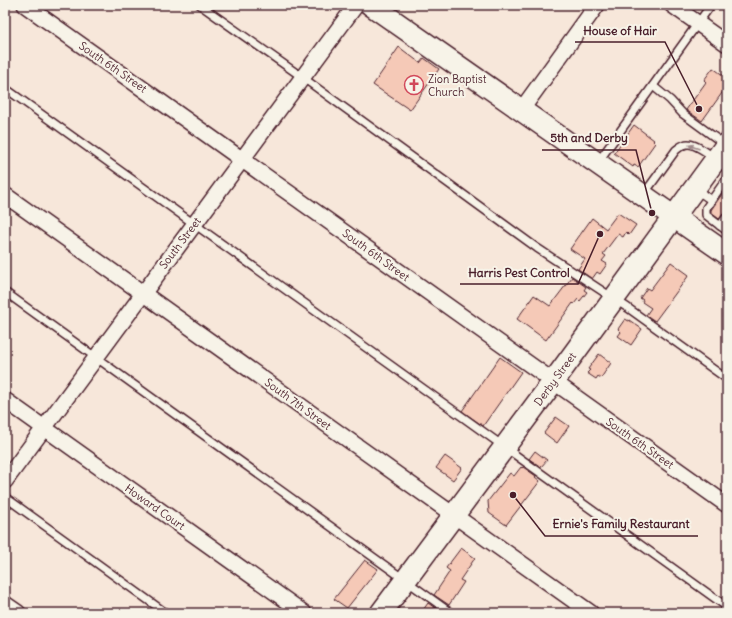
<svg xmlns="http://www.w3.org/2000/svg" width="732" height="618" viewBox="0 0 732 618" font-family="Delius,sans-serif">
  <style>
    .building { fill: #f5c9b7; stroke: #4a1f2b }
    .lines { fill: none; stroke-linecap: round; stroke-linejoin: round }
    .lane-casing { stroke: #4a1f2b; stroke-width: 10 }
    .street-casing { stroke: #4a1f2b; stroke-width: 18 }
    .secondary-casing { stroke: #4a1f2b; stroke-width: 24 }
    .lane { stroke: #f7f3e8; stroke-width: 7 }
    .street { stroke: #f7f3e8; stroke-width: 15 }
    .secondary { stroke: #f7f3e8; stroke-width: 21 }
    .oneway { fill: #a0898a }
    .labels { text-anchor: middle; stroke-width: 4; stroke-linejoin: round; paint-order: stroke }
    .street-label { font-size: 11px; fill: #4a1f2b; stroke: #f7f3e8 }
    .poi-label { font-size: 11px; fill: #4a1f2b; stroke: #f7f3e8; text-anchor: start }
    .leader { fill: none; stroke: #4a1f2b; stroke-width: 1.5 }
    .callout-dot { fill: #4a1f2b; stroke: #f7f3e8; stroke-width: 1.5 }
    .callout-label { font-size: 12px; text-anchor: middle; font-weight: bold; fill: #4a1f2b; stroke: #f7f3e8; stroke-width: 4; stroke-linejoin: round; paint-order: stroke }
  </style>
  <rect width="100%" height="100%" fill="#f7e7da"/>
  <filter id="ink" filterUnits="userSpaceOnUse"><feTurbulence type="fractalNoise" baseFrequency=".025" numOctaves="2"/><feDisplacementMap in="SourceGraphic" scale="8" xChannelSelector="R" yChannelSelector="G"/><feConvolveMatrix kernelMatrix="1 2 1 2 8 2 1 2 1" color-interpolation-filters="sRGB"/></filter>
  <g filter="url(#ink)">
    <g class="building">
      <polygon points="399,47 420,63 424,58 439,69 410,110 373,85"/>
      <polygon points="713,68 727,78 727,86 702,121 686,110 706,82 704,80"/>
      <polygon points="634,125 654,140 653,141 655,143 638,167 634,165 633,167 614,153"/>
      <polygon points="727,187 727,210 719,219 711,213 711,210"/>
      <polygon points="618,213 636,225 629,235 626,232 623,237 618,234 603,254 606,256 602,261 607,264 600,274 597,272 592,279 578,269 585,259 570,249 592,218 606,229"/>
      <polygon points="671,262 689,275 655,321 646,315 651,308 642,302 643,300 640,298 647,288 650,290"/>
      <polygon points="572,277 586,287 584,290 587,292 580,301 578,299 574,304 573,303 546,340 517,319 534,295 550,306"/>
      <polygon points="625,319 629,321 629,320 642,329 631,345 618,336 621,332 618,329"/>
      <polygon points="599,354 611,363 601,378 598,376 596,379 587,373 590,370 588,369"/>
      <polygon points="500,357 521,372 483,426 462,411"/>
      <polygon points="556,417 569,426 557,443 544,433"/>
      <polygon points="535,451 547,460 541,467 529,459"/>
      <polygon points="445,456 462,468 453,480 436,468"/>
      <polygon points="521,467 522,468 523,467 536,476 535,477 540,481 506,525 489,513 488,501 510,473 514,476"/>
      <polygon points="461,548 475,558 460,580 464,582 449,605 434,595 450,571 446,568"/>
      <polygon points="365,560 378,569 347,608 334,599"/>
      <polygon points="428,603 442,613 421,613"/>
    </g>
    <g class="lines">
      <defs>
        <g id="lane">
          <polyline points="200,5 302,77 537,248 628,308 727,379"/>
          <polyline points="653,86 670,100 683,114 724,144"/>
          <polyline points="5,88 727,607"/>
          <polyline points="598,162 711,5"/>
          <polyline points="727,178 706,208 706,215 727,231"/>
          <polyline points="695,189 711,200"/>
          <path d="M 644,194 L 676,150 C 680,147 683,144 688,144 C 699,144 718,161 727,168"/>
          <polyline points="720,226 727,216"/>
          <polyline points="5,292 451,613"/>
          <polyline points="5,497 166,613"/>
        </g>
        <g id="street">
          <polyline points="25,5 727,505"/>
          <polyline points="672,5 727,44"/>
          <polyline points="522,109 597,5"/>
          <polyline points="5,195 591,613"/>
          <polyline points="5,400 304,613"/>
          <polyline points="5,481 356,5"/>
          <polyline points="5,604 18,613"/>
        </g>
        <g id="secondary">
          <polyline points="371,5 727,254"/>
          <polyline points="381,613 553,382 727,144"/>
        </g>
      </defs>
      <use href="#lane" class="lane-casing"/>
      <use href="#street" class="street-casing"/>
      <use href="#secondary" class="secondary-casing"/>
      <use href="#lane" class="lane"/>
      <use href="#street" class="street"/>
      <use href="#secondary" class="secondary"/>
    </g>
    <defs><path id="oneway-solid" d="M-6-.8H1V-3.2L6.5 0L1 3.2V.8H-6Z"/></defs>
    <use class="oneway" href="#oneway-solid" transform="translate(694 147) rotate(-160)"/>
  </g>
  <defs>
    <symbol id="church-ring" viewBox="-11 -11 22 22"><circle r="9.5" fill="#f7f3e8" stroke="#d1495b" stroke-width="1.5"/><path d="M-1.2-6h2.4v3.5h3.3v2.4h-3.3V6h-2.4V-.1h-3.3v-2.4h3.3Z" fill="#d1495b"/></symbol>
  </defs>
  <g fill-rule="evenodd">
    <use href="#church-ring" x="403" y="74" width="22" height="22"/>
  </g>
  <g class="labels">
    <g class="street-label">
      <text transform="translate(113 67) rotate(35)" y="4">South 6th Street</text>
      <text transform="translate(180 243) rotate(-53)" y="4">South Street</text>
      <text transform="translate(376 255) rotate(36)" y="4">South 6th Street</text>
      <text transform="translate(555 379) rotate(-54)" y="4">Derby Street</text>
      <text transform="translate(298 404) rotate(36)" y="4">South 7th Street</text>
      <text transform="translate(640 443) rotate(35)" y="4">South 6th Street</text>
      <text transform="translate(155 507) rotate(35)" y="4">Howard Court</text>
    </g>
    <g class="poi-label">
      <text x="428" y="83">Zion Baptist<tspan x="428" dy="13">Church</tspan></text>
    </g>
  </g>
  <path class="leader" d="M699 109L665 42H575M652 213L636 150H542M600 234L578 284H460M513 495L545 536H698"/>
  <g class="callout-dot">
    <circle cx="699" cy="109" r="4"/>
    <circle cx="652" cy="213" r="4"/>
    <circle cx="600" cy="234" r="4"/>
    <circle cx="513" cy="495" r="4"/>
  </g>
  <g class="callout-label">
    <text x="620" y="35">House of Hair</text>
    <text x="589" y="142">5th and Derby</text>
    <text x="519" y="277">Harris Pest Control</text>
    <text x="621" y="528">Ernie's Family Restaurant</text>
  </g>
  <rect width="732" height="618" fill="none" stroke="#f7f3e8" stroke-width="20"/>
  <rect x="10" y="10" width="712" height="598" fill="none" stroke="#4a1f2b" stroke-width="1.5" filter="url(#ink)"/>
</svg>
